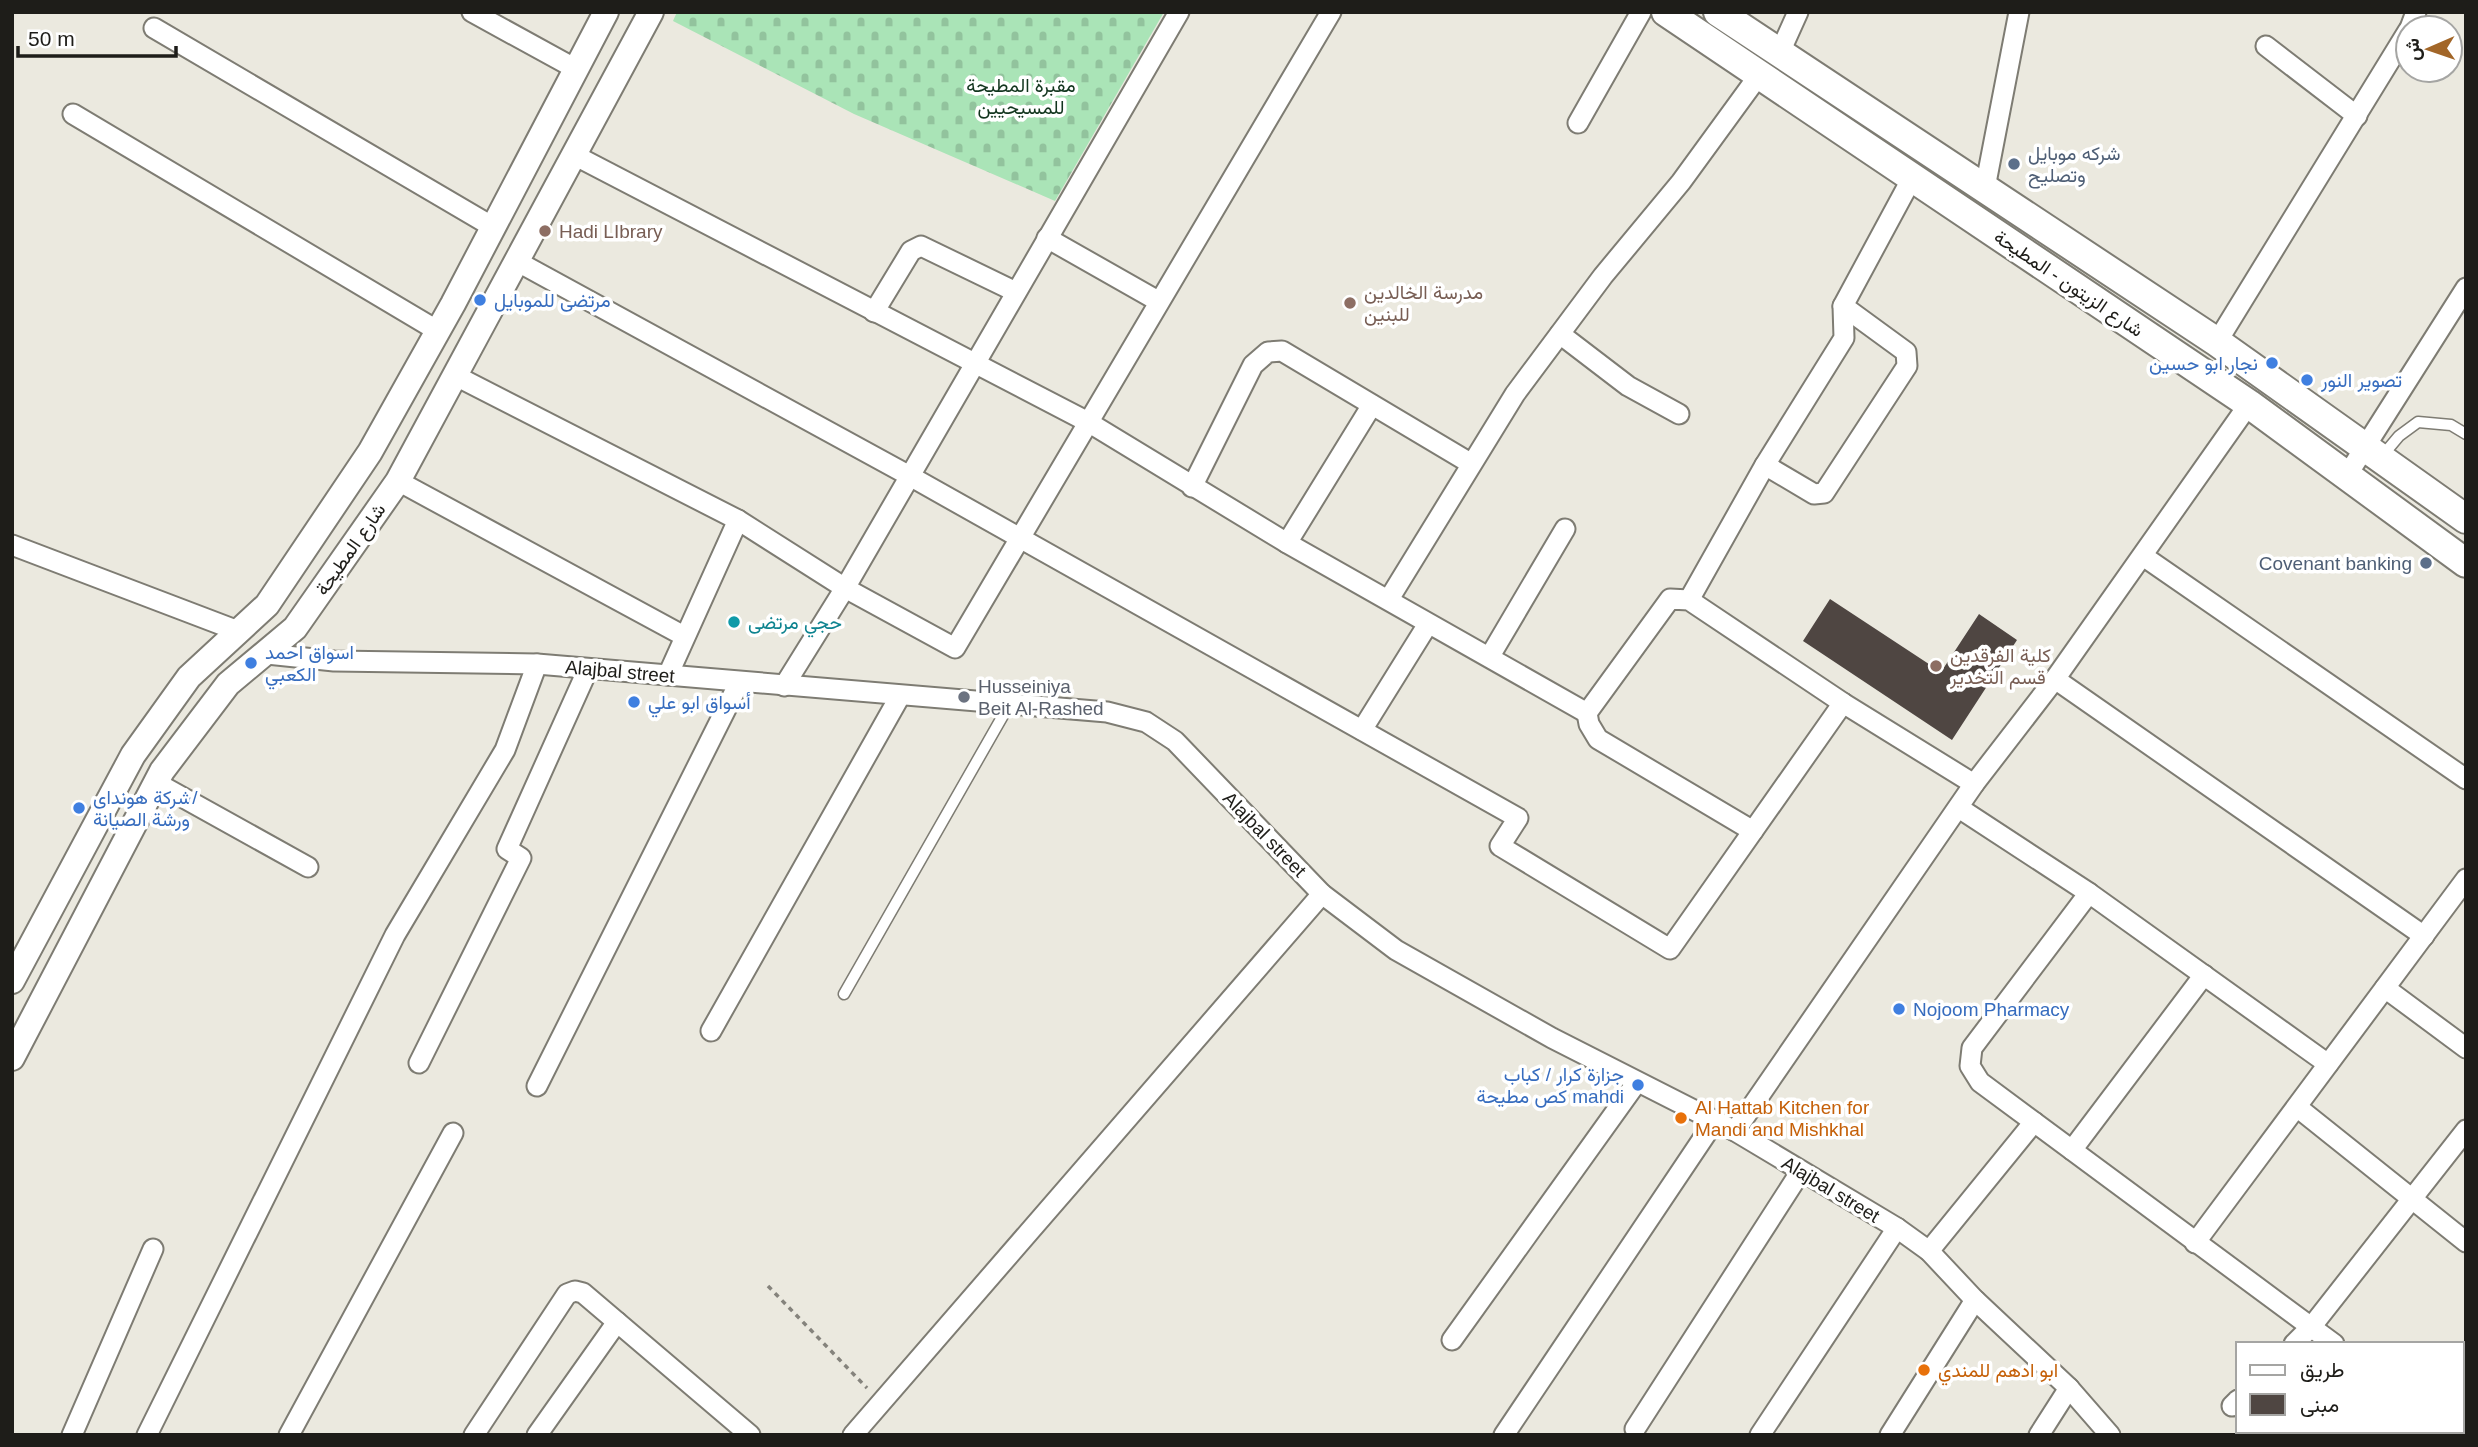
<svg xmlns="http://www.w3.org/2000/svg" width="2478" height="1447" viewBox="0 0 2478 1447" font-family="Helvetica,Vazirmatn,sans-serif">
  <style>
    .cemetery { fill: url(#cemetery-stones) }
    .building { fill: #4f4642 }
    .lines { fill: none; stroke-linecap: round; stroke-linejoin: round }
    .service-casing { stroke: #7e7c73; stroke-width: 13 }
    .minor-casing { stroke: #7e7c73; stroke-width: 23 }
    .tertiary-casing { stroke: #7e7c73; stroke-width: 28 }
    .secondary-casing { stroke: #7e7c73; stroke-width: 32 }
    .path { stroke: #85837c; stroke-width: 3.5; stroke-dasharray: 5 5; stroke-linecap: butt }
    .service { stroke: #fff; stroke-width: 10 }
    .minor { stroke: #fff; stroke-width: 19 }
    .tertiary { stroke: #fff; stroke-width: 24 }
    .secondary { stroke: #fff; stroke-width: 28 }
    .service-dot { fill: #5c6f8a; stroke: #fff; stroke-width: 2.5 }
    .education-dot { fill: #8d6e63; stroke: #fff; stroke-width: 2.5 }
    .shop-dot { fill: #3f7fe0; stroke: #fff; stroke-width: 2.5 }
    .culture-dot { fill: #0f9aa8; stroke: #fff; stroke-width: 2.5 }
    .worship-dot { fill: #6b7280; stroke: #fff; stroke-width: 2.5 }
    .food-dot { fill: #e8710a; stroke: #fff; stroke-width: 2.5 }
    .labels { text-anchor: middle; stroke-width: 7; stroke-linejoin: round; paint-order: stroke }
    .park-label { font-size: 19px; fill: #12351e; stroke: #fff }
    .service-label { font-size: 19px; fill: #4e5e75; stroke: #fff; text-anchor: start }
    .education-label { font-size: 19px; fill: #785e54; stroke: #fff; text-anchor: start }
    .street-label { font-size: 19px; fill: #1e1d19; stroke: #fff }
    .shop-label { font-size: 19px; fill: #366cbe; stroke: #fff; text-anchor: start }
    .culture-label { font-size: 19px; fill: #0d838f; stroke: #fff; text-anchor: start }
    .worship-label { font-size: 19px; fill: #5b616d; stroke: #fff; text-anchor: start }
    .food-label { font-size: 19px; fill: #c56008; stroke: #fff; text-anchor: start }
  </style>
  <defs>
    <pattern id="cemetery-stones" width="16" height="16" patternUnits="userSpaceOnUse" patternTransform="scale(1.75)"><rect width="16" height="16" fill="#aae4b7"/><path d="M2 7V4a2 2 0 0 1 4 0v3zM10 15v-3a2 2 0 0 1 4 0v3z" fill="#92c39d"/></pattern>
  </defs>
  <rect width="100%" height="100%" fill="#ebe9df"/>
  <polygon class="cemetery" points="677,12 1164,12 1055,201 854,114 673,21"/>
  <polygon class="building" points="1830,599 1941,672 1979,614 2017,640 1952,740 1803,641"/>
  <g class="lines">
    <defs>
      <g id="service">
        <polyline points="2383,455 2399,436 2418,422 2451,425 2466,434"/>
        <polyline points="844,994 1009,705"/>
      </g>
      <g id="minor">
        <polyline points="472,12 576,69"/>
        <polyline points="154,28 493,227"/>
        <polyline points="2410,28 2416,12"/>
        <polyline points="2266,46 2357,116"/>
        <polyline points="1780,52 1798,12"/>
        <polyline points="73,114 438,331"/>
        <polyline points="1578,123 1641,12"/>
        <polyline points="576,156 1088,422 1287,543 1587,713"/>
        <polyline points="1985,188 2019,12"/>
        <polyline points="1047,238 1158,301"/>
        <polyline points="518,262 908,475 1518,818 1500,846 1670,949 1843,703"/>
        <polyline points="874,312 911,251 921,246 1016,292"/>
        <polyline points="1560,334 1628,386 1679,414"/>
        <polyline points="2217,342 2408,31"/>
        <polyline points="456,376 738,520 845,588 955,648 1331,12"/>
        <polyline points="1765,465 1814,494 1824,493 1907,366 1906,352 1843,306"/>
        <polyline points="2346,477 2466,288"/>
        <polyline points="398,481 684,636"/>
        <polyline points="1192,487 1253,365 1268,352 1282,351 1470,463"/>
        <polyline points="1287,543 1372,405"/>
        <polyline points="12,545 238,631"/>
        <polyline points="2143,556 2466,779"/>
        <polyline points="1389,599 1515,394 1603,276 1681,182 1759,75"/>
        <polyline points="1689,600 1765,465 1844,338 1843,306 1912,178"/>
        <polyline points="267,654 334,661 537,664 1107,712 1146,722 1175,741 1322,894 1396,950 1552,1038 1735,1131 1897,1228 1929,1251 1975,1300 2069,1388 2110,1435"/>
        <polyline points="1490,656 1565,529"/>
        <polyline points="668,675 738,520"/>
        <polyline points="2055,679 2424,936"/>
        <polyline points="784,686 845,588 1179,12"/>
        <polyline points="1362,730 1428,624"/>
        <polyline points="155,782 308,867"/>
        <polyline points="1959,808 2089,893 2328,1064"/>
        <polyline points="1753,831 1598,739 1589,724 1587,713 1670,599 1689,600 1843,703 1974,784"/>
        <polyline points="2089,893 1972,1048 1970,1066 1980,1082 2334,1344"/>
        <polyline points="2385,988 2466,1048"/>
        <polyline points="711,1031 900,696"/>
        <polyline points="419,1063 521,858 507,849 588,669"/>
        <polyline points="537,1086 739,683"/>
        <polyline points="2297,1107 2466,1242"/>
        <polyline points="1735,1131 1974,784 2055,679 2249,404"/>
        <polyline points="2072,1150 2204,975"/>
        <polyline points="2195,1243 2466,879"/>
        <polyline points="1929,1251 2034,1122"/>
        <polyline points="1452,1340 1637,1082"/>
        <polyline points="2294,1344 2312,1326 2466,1130"/>
        <polyline points="2462,1405 2466,1402"/>
        <polyline points="2232,1406 2238,1400"/>
        <polyline points="1635,1429 1801,1171"/>
        <polyline points="72,1435 153,1249"/>
        <polyline points="147,1435 395,935 505,750 537,664"/>
        <polyline points="289,1435 453,1133"/>
        <polyline points="474,1435 567,1294 575,1291 583,1293 750,1435"/>
        <polyline points="537,1435 617,1322"/>
        <polyline points="853,1435 1322,894"/>
        <polyline points="1504,1435 1714,1122"/>
        <polyline points="1760,1435 1897,1228"/>
        <polyline points="1890,1435 1975,1300"/>
        <polyline points="2039,1435 2069,1388"/>
        <polyline points="2427,1435 2431,1431"/>
      </g>
      <g id="tertiary">
        <polyline points="12,981 133,755 189,677 267,605 370,452 453,304 606,12"/>
        <polyline points="12,1058 162,771 228,684 295,628 398,481 651,12"/>
      </g>
      <g id="secondary">
        <polyline points="1666,12 2249,404 2466,563"/>
        <polyline points="1718,12 2217,342 2466,519"/>
      </g>
    </defs>
    <use href="#service" class="service-casing"/>
    <use href="#minor" class="minor-casing"/>
    <use href="#tertiary" class="tertiary-casing"/>
    <use href="#secondary" class="secondary-casing"/>
    <polyline class="path" points="768,1286 867,1388"/>
    <use href="#service" class="service"/>
    <use href="#minor" class="minor"/>
    <use href="#tertiary" class="tertiary"/>
    <use href="#secondary" class="secondary"/>
  </g>
  <g class="service-dot">
    <circle cx="2014" cy="164" r="7"/>
    <circle cx="2426" cy="563" r="7"/>
  </g>
  <g class="education-dot">
    <circle cx="545" cy="231" r="7"/>
    <circle cx="1350" cy="303" r="7"/>
    <circle cx="1936" cy="666" r="7"/>
  </g>
  <g class="shop-dot">
    <circle cx="480" cy="300" r="7"/>
    <circle cx="2272" cy="363" r="7"/>
    <circle cx="2307" cy="380" r="7"/>
    <circle cx="251" cy="663" r="7"/>
    <circle cx="634" cy="702" r="7"/>
    <circle cx="79" cy="808" r="7"/>
    <circle cx="1899" cy="1009" r="7"/>
    <circle cx="1638" cy="1085" r="7"/>
  </g>
  <circle class="culture-dot" cx="734" cy="622" r="7"/>
  <circle class="worship-dot" cx="964" cy="697" r="7"/>
  <g class="food-dot">
    <circle cx="1681" cy="1118" r="7"/>
    <circle cx="1924" cy="1370" r="7"/>
  </g>
  <g class="labels">
    <g class="park-label">
      <text x="1021" y="92">مقبرة المطيحة<tspan x="1021" dy="22">للمسيحيين</tspan></text>
    </g>
    <g class="service-label">
      <text x="2028" y="160">شركه موبايل<tspan x="2028" dy="22">وتصليح</tspan></text>
      <text x="2412" y="570" text-anchor="end">Covenant banking</text>
    </g>
    <g class="education-label">
      <text x="559" y="238">Hadi LIbrary</text>
      <text x="1364" y="299">مدرسة الخالدين<tspan x="1364" dy="22">للبنين</tspan></text>
      <text x="1950" y="662">كلية الفرقدين<tspan x="1950" dy="22">قسم التخدير</tspan></text>
    </g>
    <g class="street-label">
      <text transform="translate(2069 283) rotate(34)" y="7">شارع الزيتون - المطيحة</text>
      <text transform="translate(350 549) rotate(-55)" y="7">شارع المطيحة</text>
      <text transform="translate(620 671) rotate(5)" y="7">Alajbal street</text>
      <text transform="translate(1265 834) rotate(46)" y="7">Alajbal street</text>
      <text transform="translate(1831 1189) rotate(31)" y="7">Alajbal street</text>
    </g>
    <g class="shop-label">
      <text x="494" y="307">مرتضى للموبايل</text>
      <text x="2258" y="370" text-anchor="end">نجار ابو حسين</text>
      <text x="2321" y="387">تصوير النور</text>
      <text x="265" y="659">اسواق احمد<tspan x="265" dy="22">الكعبي</tspan></text>
      <text x="648" y="709">أسواق ابو علي</text>
      <text x="93" y="804">شركة هونداي/<tspan x="93" dy="22">ورشة الصيانة</tspan></text>
      <text x="1913" y="1016">Nojoom Pharmacy</text>
      <text x="1624" y="1081" text-anchor="end">جزارة كرار / كباب<tspan x="1624" dy="22">كص مطيحة mahdi</tspan></text>
    </g>
    <g class="culture-label">
      <text x="748" y="629">حجي مرتضى</text>
    </g>
    <g class="worship-label">
      <text x="978" y="693">Husseiniya<tspan x="978" dy="22">Beit Al-Rashed</tspan></text>
    </g>
    <g class="food-label">
      <text x="1695" y="1114">Al Hattab Kitchen for<tspan x="1695" dy="22">Mandi and Mishkhal</tspan></text>
      <text x="1938" y="1377">ابو ادهم للمندي</text>
    </g>
  </g>
  <rect width="2478" height="1447" fill="none" stroke="#1e1d19" stroke-width="28"/>
  <rect x="2236" y="1342" width="228" height="91" fill="#ffffff" stroke="#a5a5a3" stroke-width="2"/>
  <rect x="2250" y="1365" width="35" height="10" fill="#ffffff" stroke="#a5a5a3" stroke-width="2"/>
  <text x="2300" y="1377" font-size="21" fill="#1e1d19">طريق</text>
  <rect x="2250" y="1394" width="35" height="21" fill="#4f4642" stroke="#a5a5a3" stroke-width="2"/>
  <text x="2300" y="1412" font-size="21" fill="#1e1d19">مبنى</text>
  <g transform="translate(2429 49) rotate(268)"><circle r="33" fill="#ffffff" stroke="#a5a5a3" stroke-width="2"/>
  <path d="M0-5L12 26L0 18L-12 26Z" fill="#a26628"/>
  <text y="-10" font-size="19" font-weight="bold" text-anchor="middle" fill="#1e1d19">ش</text>
  </g>
  <path d="M18 46v10h158v-10" fill="none" stroke="#1e1d19" stroke-width="3.5"/>
  <text x="28" y="46" font-size="21" fill="#1e1d19" stroke="#ffffff" stroke-width="5" paint-order="stroke">50 m</text>
</svg>
